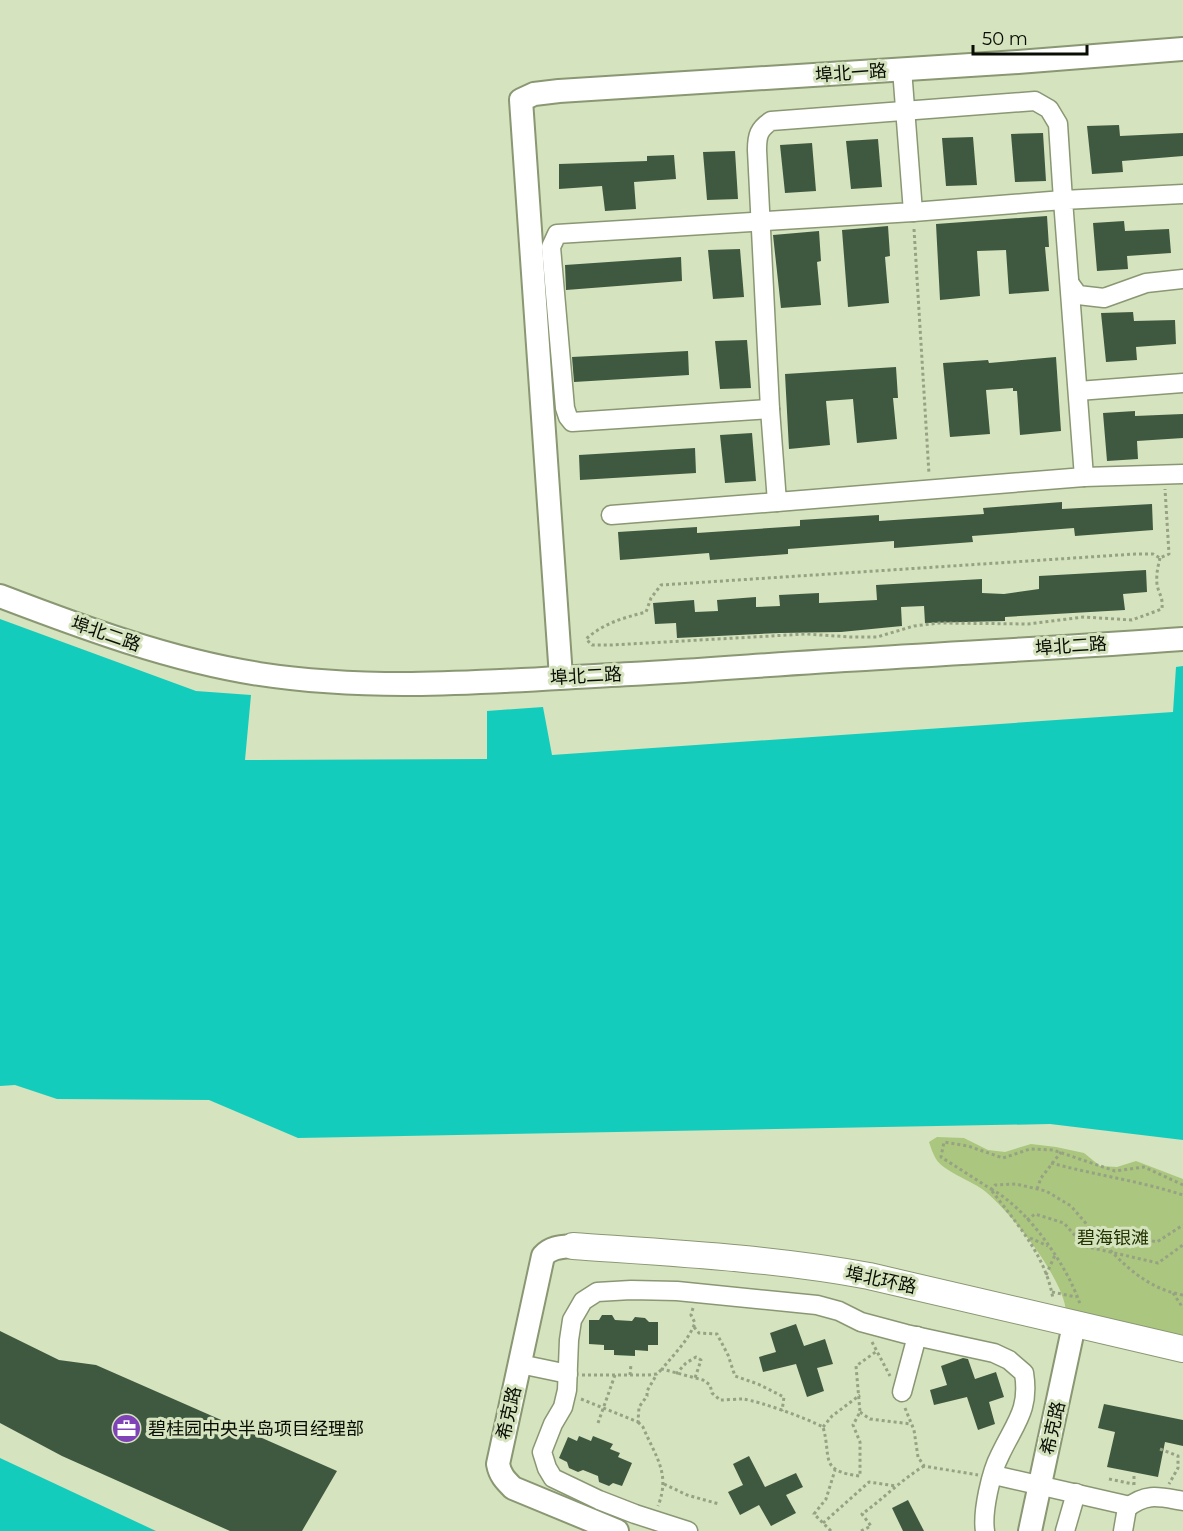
<svg xmlns="http://www.w3.org/2000/svg" width="1183" height="1531" viewBox="0 0 1183 1531" font-family="Montserrat,'Noto Sans SC',sans-serif">
  <style>
    .green { fill: #abc67e }
    .water { fill: #14ccbc }
    .building { fill: #3f5940 }
    .lines { fill: none; stroke-linecap: round; stroke-linejoin: round }
    .minor-casing { stroke: #899773; stroke-width: 21 }
    .tertiary-casing { stroke: #899773; stroke-width: 26 }
    .secondary-casing { stroke: #899773; stroke-width: 28 }
    .path { stroke: #97a285; stroke-width: 3; stroke-dasharray: 3 3; stroke-linecap: butt }
    .minor { stroke: #fff; stroke-width: 18 }
    .tertiary { stroke: #fff; stroke-width: 22 }
    .secondary { stroke: #fff; stroke-width: 26 }
    .labels { text-anchor: middle; stroke-width: 6; stroke-linejoin: round; paint-order: stroke }
    .street-label { font-size: 18px; fill: #090d03; stroke: #d5e3be }
    .park-label { font-size: 18px; fill: #253400; stroke: #d5e3be }
    .poi-label { font-size: 18px; fill: #090d03; stroke: #d5e3be; text-anchor: start }
  </style>
  <rect width="100%" height="100%" fill="#d5e3be"/>
  <path class="green" d="M 937,1137 L 964,1138 L 988,1150 L 1005,1152 L 1031,1144 L 1056,1147 L 1084,1153 L 1100,1166 L 1117,1167 L 1136,1161 L 1183,1179 L 1183,1337 L 1066,1313 C 1066,1281 1008,1208 982,1189 C 971,1181 942,1170 936,1159 C 933,1154 931,1148 929,1142 Z"/>
  <g class="water">
    <polygon points="0,619 196,691 251,695 245,760 487,759 487,711 543,707 552,755 1173,712 1176,667 1183,666 1183,1140 1050,1124 298,1138 209,1100 57,1099 15,1085 0,1086"/>
    <polygon points="0,1458 156,1531 0,1531"/>
  </g>
  <g class="building">
    <polygon points="1119,125 1120,136 1183,133 1183,156 1122,161 1123,172 1092,174 1087,126"/>
    <polygon points="1043,133 1046,181 1015,182 1011,134"/>
    <polygon points="973,137 977,185 946,186 942,138"/>
    <polygon points="878,139 882,187 851,189 846,141"/>
    <polygon points="812,143 816,191 785,193 780,145"/>
    <polygon points="735,151 738,199 707,200 703,152"/>
    <polygon points="674,155 676,179 634,182 636,209 605,211 602,186 559,189 559,164 647,161 647,156"/>
    <polygon points="1047,216 1049,247 1045,247 1049,291 1009,294 1006,250 977,251 980,296 940,300 936,224"/>
    <polygon points="1124,221 1125,231 1169,229 1171,253 1127,256 1128,269 1097,271 1093,223"/>
    <polygon points="888,226 890,256 885,257 889,303 848,307 842,230"/>
    <polygon points="819,231 821,261 817,262 821,305 781,308 773,235"/>
    <polygon points="740,249 744,297 713,299 708,250"/>
    <polygon points="681,257 682,281 566,290 565,265"/>
    <polygon points="1133,312 1134,321 1175,320 1176,344 1136,347 1137,360 1106,362 1101,313"/>
    <polygon points="747,340 751,388 720,389 715,341"/>
    <polygon points="688,351 689,375 574,382 572,357"/>
    <polygon points="1056,357 1061,431 1020,435 1017,391 1013,391 1013,388 986,390 990,434 950,437 943,363 988,360 989,363"/>
    <polygon points="896,367 898,398 893,398 897,439 857,443 853,399 826,401 830,445 789,449 785,374"/>
    <polygon points="1135,411 1135,416 1183,414 1183,438 1137,441 1138,459 1107,461 1103,413"/>
    <polygon points="752,433 756,481 725,483 720,435"/>
    <polygon points="695,448 696,473 580,480 579,455"/>
    <polygon points="1062,502 1062,509 1152,504 1153,530 1075,536 1074,528 972,536 973,542 894,548 894,541 788,549 788,554 710,560 709,553 620,560 618,532 697,527 697,533 800,526 800,520 879,515 879,521 984,514 983,508"/>
    <polygon points="1146,570 1147,592 1123,594 1125,610 1005,617 1005,621 925,623 924,606 901,607 902,626 841,632 780,633 677,638 676,623 655,624 653,603 694,600 695,612 718,611 717,600 756,597 756,607 780,606 779,595 819,593 819,603 877,600 876,585 982,579 982,593 1004,594 1039,589 1039,576"/>
    <polygon points="602,1315 612,1315 615,1320 632,1321 635,1317 645,1318 649,1322 658,1322 658,1345 648,1345 648,1351 635,1350 635,1356 614,1355 614,1350 604,1350 604,1345 589,1344 589,1320 599,1320"/>
    <polygon points="796,1324 804,1346 825,1339 833,1364 817,1368 824,1391 807,1397 796,1364 763,1372 759,1357 776,1352 770,1333"/>
    <polygon points="0,1331 59,1360 96,1365 337,1471 302,1531 230,1531 62,1456 0,1423"/>
    <polygon points="963,1358 968,1359 975,1379 996,1372 1004,1397 989,1402 995,1424 978,1430 967,1397 934,1405 930,1390 947,1385 941,1366"/>
    <polygon points="1104,1404 1183,1420 1183,1446 1165,1442 1158,1477 1107,1467 1115,1432 1098,1428"/>
    <polygon points="579,1436 591,1441 593,1436 613,1444 610,1449 620,1453 618,1457 632,1463 622,1486 613,1483 609,1486 599,1482 598,1476 583,1470 578,1472 569,1468 567,1462 559,1458 568,1437 577,1441"/>
    <polygon points="749,1456 765,1487 796,1473 803,1487 786,1495 796,1513 771,1526 759,1505 740,1515 728,1492 743,1485 733,1464"/>
    <polygon points="908,1500 924,1531 903,1531 892,1508"/>
  </g>
  <g class="lines">
    <defs>
      <g id="minor">
        <path d="M 913,212 L 1063,200 L 1084,477 L 777,502 L 770,409 L 757,150 C 757,135 759,129 771,121 L 1035,101 L 1049,109 L 1058,124 L 1063,200 L 1183,194"/>
        <polyline points="1070,284 1078,295 1104,298 1146,283 1183,279"/>
        <polyline points="1078,391 1183,383"/>
        <polyline points="770,409 572,422 568,417 565,408 551,247 557,234 913,212 902,69"/>
        <polyline points="1084,477 1183,474"/>
        <polyline points="611,515 777,502"/>
        <polyline points="520,1364 568,1374"/>
        <polyline points="902,1392 917,1336"/>
        <polyline points="994,1475 1130,1506"/>
        <path d="M 688,1531 L 635,1514 L 599,1500 L 553,1478 L 547,1468 L 542,1452 L 553,1424 L 563,1407 L 567,1390 L 569,1340 L 572,1320 L 583,1301 L 597,1292 L 631,1290 L 677,1291 L 817,1305 L 839,1311 L 861,1322 L 906,1334 L 994,1353 L 1009,1360 L 1024,1373 C 1030,1410 1015,1423 1000,1455 C 991,1472 982,1512 985,1531"/>
        <polyline points="1065,1531 1076,1493"/>
        <path d="M 1123,1531 L 1127,1508 C 1147,1492 1160,1497 1183,1501"/>
      </g>
      <g id="tertiary">
        <path d="M 0,596 C 84,628 170,660 259,674 C 383,693 507,680 631,674 C 709,670 787,663 865,659 C 971,652 1077,647 1183,639"/>
        <polyline points="561,677 521,100 534,94 559,91 1018,62 1183,49"/>
        <path d="M 573,1246 C 561,1247 551,1247 543,1256 L 498,1464 C 500,1475 505,1480 513,1488 L 617,1531"/>
        <polyline points="1030,1531 1074,1325"/>
      </g>
      <path id="secondary" d="M 573,1246 C 672,1253 772,1258 869,1276 L 1183,1349"/>
    </defs>
    <use href="#minor" class="minor-casing"/>
    <use href="#tertiary" class="tertiary-casing"/>
    <use href="#secondary" class="secondary-casing"/>
    <g class="path">
      <polyline points="914,229 929,474"/>
      <path d="M 1160,558 C 1158,566 1156,575 1157,584 C 1159,596 1163,595 1162,609 L 1132,620 L 1084,617 L 1028,624 L 939,623 L 914,626 L 877,637 L 851,637 L 806,634 L 612,645 L 592,645 L 586,639 C 604,623 623,618 646,612 L 651,598 L 661,585 L 1135,554 L 1153,554 L 1160,558 L 1169,554 L 1165,489"/>
      <path d="M 1051,1163 C 1095,1175 1140,1181 1183,1195"/>
      <polyline points="1183,1185 1144,1167 1115,1171 1053,1150 1030,1149 1003,1158 968,1146 944,1142 941,1157 991,1189 995,1185 1016,1184 1046,1191 1071,1206 1089,1227 1157,1242 1183,1225"/>
      <path d="M 991,1189 C 1027,1208 1067,1265 1080,1304"/>
      <polyline points="1037,1189 1041,1178 1061,1152"/>
      <path d="M 992,1191 C 1017,1224 1046,1256 1053,1299"/>
      <polyline points="1027,1220 1035,1214 1064,1223 1084,1246 1158,1263 1183,1245"/>
      <path d="M 1090,1228 C 1116,1257 1142,1288 1183,1295"/>
      <polyline points="1030,1238 1048,1246"/>
      <polyline points="1046,1275 1055,1255"/>
      <polyline points="1052,1292 1076,1297"/>
      <polyline points="1173,1293 1183,1308"/>
      <path d="M 693,1308 L 691,1315 L 695,1323 C 688,1341 674,1354 662,1369 L 703,1380 L 710,1385 L 712,1393 L 720,1400 C 727,1400 736,1399 743,1399 C 762,1402 806,1418 823,1427 C 832,1458 818,1471 860,1476 L 860,1442 L 853,1425 L 860,1412 L 856,1366 L 877,1351"/>
      <polyline points="694,1327 699,1333 717,1334 728,1355 735,1376 758,1384 784,1397 782,1411"/>
      <polyline points="872,1342 890,1376"/>
      <polyline points="676,1374 686,1363 696,1357 701,1360 695,1378"/>
      <polyline points="582,1375 648,1375 657,1374 662,1369"/>
      <polyline points="630,1375 631,1364"/>
      <polyline points="581,1399 638,1422 639,1407 647,1396 647,1391 657,1374"/>
      <polyline points="905,1408 914,1430 918,1457 924,1466 978,1475"/>
      <polyline points="860,1412 870,1419 911,1424"/>
      <path d="M 638,1422 L 643,1427 C 655,1456 671,1473 658,1506"/>
      <polyline points="598,1423 615,1375"/>
      <polyline points="823,1427 832,1416 860,1395"/>
      <polyline points="1160,1449 1178,1456 1178,1468 1169,1484"/>
      <polyline points="1109,1479 1133,1484"/>
      <polyline points="664,1484 687,1495 719,1504"/>
      <polyline points="1134,1485 1134,1475"/>
      <polyline points="823,1523 869,1482 896,1486"/>
      <polyline points="831,1531 814,1514 826,1499 835,1470"/>
      <path d="M 861,1531 L 871,1526 L 862,1514 C 883,1499 901,1480 924,1466"/>
    </g>
    <use href="#minor" class="minor"/>
    <use href="#tertiary" class="tertiary"/>
    <use href="#secondary" class="secondary"/>
  </g>
  <defs>
    <symbol id="office-disc" viewBox="-11 -11 22 22"><circle r="9.5" fill="#7f42b7" stroke="#d5e3be"/><path d="M-6-3h4V-5.5h4V-3h4V5H-6ZM-1-4.5V-3h2v-1.5ZM-6 0V1H6V0Z" fill="#fff"/></symbol>
  </defs>
  <g fill-rule="evenodd">
    <use href="#office-disc" x="110" y="1412" width="33" height="33"/>
  </g>
  <g class="labels">
    <g class="street-label">
      <text transform="translate(851 73) rotate(-4)" y="6">埠北一路</text>
      <text transform="translate(106 634) rotate(19)" y="6">埠北二路</text>
      <text transform="translate(1071 646) rotate(-4)" y="6">埠北二路</text>
      <text transform="translate(586 676) rotate(-3)" y="6">埠北二路</text>
      <text transform="translate(881 1280) rotate(12)" y="6">埠北环路</text>
      <text transform="translate(509 1413) rotate(-77)" y="6">希克路</text>
      <text transform="translate(1053 1428) rotate(-77)" y="6">希克路</text>
    </g>
    <g class="park-label">
      <text x="1113" y="1244">碧海银滩</text>
    </g>
    <g class="poi-label">
      <text x="148" y="1435">碧桂园中央半岛项目经理部</text>
    </g>
  </g>
  <path d="M973 45v9h114v-9" fill="none" stroke="#090d03" stroke-width="3"/>
  <text x="982" y="45" font-size="18" fill="#090d03" stroke="#d5e3be" stroke-width="4.5" paint-order="stroke">50 m</text>
</svg>
